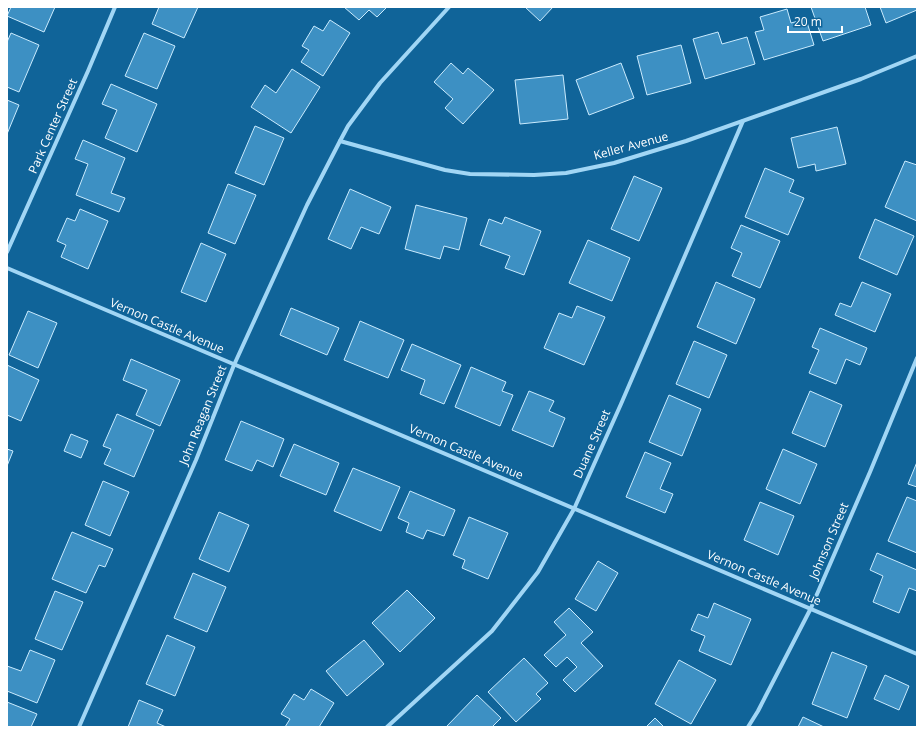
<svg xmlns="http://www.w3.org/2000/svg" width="924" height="734" viewBox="0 0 924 734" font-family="'Open Sans',sans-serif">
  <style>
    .building { fill: #3d90c3; stroke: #caebfe }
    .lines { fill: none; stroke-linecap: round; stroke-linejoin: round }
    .minor { stroke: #a1d6f5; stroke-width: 4 }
    .labels { text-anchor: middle; stroke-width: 3; stroke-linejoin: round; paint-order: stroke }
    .street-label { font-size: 12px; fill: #fff; stroke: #106499 }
  </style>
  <rect width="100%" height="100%" fill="#106499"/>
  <g class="building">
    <polygon points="11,7 55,7 44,32 7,16"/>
    <polygon points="159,7 198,7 184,38 152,24"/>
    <polygon points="344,7 387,7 377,17 369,10 359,20"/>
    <polygon points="525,7 553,7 540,21"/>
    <polygon points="811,7 865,7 871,25 823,41"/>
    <polygon points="880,7 917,7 917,10 886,23"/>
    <polygon points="787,9 791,23 806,19 814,45 764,60 755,32 764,30 760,17"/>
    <polygon points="330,20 350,33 323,76 301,62 309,50 302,46 314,26 323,31"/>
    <polygon points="718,32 722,44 747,37 755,64 705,79 693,39"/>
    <polygon points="11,33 39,45 19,92 7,87 7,42"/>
    <polygon points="144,33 175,46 157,89 125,76"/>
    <polygon points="681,45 691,83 647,95 637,56"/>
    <polygon points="451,63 463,74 468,68 494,90 463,124 445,108 453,99 434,82"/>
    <polygon points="621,63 634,98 589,115 576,80"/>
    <polygon points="292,69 320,87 291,133 251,107 265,85 276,93"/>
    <polygon points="563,75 568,119 520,124 515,80"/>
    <polygon points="111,84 157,104 137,152 105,138 117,110 102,104"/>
    <polygon points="7,100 19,105 7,134"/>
    <polygon points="255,126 284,138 264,185 235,173"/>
    <polygon points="837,127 846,164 816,171 815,164 798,168 791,138"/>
    <polygon points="83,140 125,158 111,193 125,198 119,212 76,195 88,164 75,159"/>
    <polygon points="905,161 917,165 917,221 885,207"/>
    <polygon points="765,168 794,180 789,192 804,198 788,235 745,217"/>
    <polygon points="634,176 662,188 639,241 611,229"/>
    <polygon points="228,184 256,195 235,244 208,233"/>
    <polygon points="350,189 391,207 379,234 361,227 351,249 328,239"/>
    <polygon points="416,205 467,218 459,250 444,246 440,259 405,249"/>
    <polygon points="80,209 108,221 88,269 61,257 66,245 57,241 67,218 75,221"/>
    <polygon points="505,217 541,231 524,275 505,268 510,256 480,245 489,219 502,224"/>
    <polygon points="875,219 914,236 897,275 859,258"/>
    <polygon points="741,225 780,241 760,288 732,276 742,253 731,248"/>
    <polygon points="588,240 630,258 612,301 569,283"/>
    <polygon points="201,243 226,254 206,302 181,292"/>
    <polygon points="716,282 755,299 736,344 697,327"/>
    <polygon points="862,282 891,294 875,332 835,315 840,303 851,307"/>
    <polygon points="577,306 605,317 584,365 544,348 559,313 572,318"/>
    <polygon points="291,308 339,328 327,355 280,335"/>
    <polygon points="28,311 57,323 38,368 9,355"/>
    <polygon points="360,321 404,340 388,378 344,360"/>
    <polygon points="820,328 867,348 860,365 846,359 836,384 809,373 819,350 812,347"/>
    <polygon points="694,341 727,355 709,398 676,384"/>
    <polygon points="412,344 461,365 444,404 420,394 425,380 401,370"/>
    <polygon points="131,359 180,380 160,426 136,415 147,390 123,380"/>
    <polygon points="7,365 39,380 21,421 7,415"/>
    <polygon points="471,367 506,382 502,391 513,395 500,426 455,407"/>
    <polygon points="529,391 554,401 549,411 565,418 553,447 512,430"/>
    <polygon points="810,391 842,405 825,447 792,433"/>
    <polygon points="669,395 701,409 682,456 649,442"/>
    <polygon points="117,414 154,430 134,477 104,464 111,449 103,446"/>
    <polygon points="241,421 284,439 273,467 257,460 252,471 225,460"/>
    <polygon points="71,434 88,441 81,458 64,451"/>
    <polygon points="294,444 339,463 326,495 280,476"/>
    <polygon points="7,449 13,451 7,466"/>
    <polygon points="783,449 817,464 800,504 766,489"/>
    <polygon points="645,452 671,463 660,489 673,494 665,513 626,497"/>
    <polygon points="917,462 917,487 908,484"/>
    <polygon points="353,468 400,487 381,531 334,511"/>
    <polygon points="103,481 129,492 110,536 85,525"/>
    <polygon points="410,491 455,510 444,536 427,530 423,539 406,532 409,523 398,518"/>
    <polygon points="907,497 917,501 917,553 888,541"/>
    <polygon points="760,502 794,516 778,555 744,540"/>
    <polygon points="219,512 249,525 229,572 199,559"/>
    <polygon points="469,517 508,533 488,579 462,568 465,560 453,555"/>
    <polygon points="72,532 113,549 105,567 99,565 86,593 52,579"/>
    <polygon points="877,553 917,570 917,591 909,588 899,613 873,602 883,576 870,570"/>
    <polygon points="598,561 618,573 596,611 575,599"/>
    <polygon points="193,573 226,587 207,632 174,618"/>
    <polygon points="407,590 435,618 400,652 372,623"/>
    <polygon points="55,591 83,602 62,650 35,639"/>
    <polygon points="714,603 751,619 731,665 699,651 705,636 691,630 698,614 708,618"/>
    <polygon points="569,608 593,632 581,643 603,666 575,692 563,680 577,667 567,657 556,667 544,655 566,635 554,622"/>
    <polygon points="167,635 195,647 175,696 146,684"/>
    <polygon points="364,640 384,664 347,696 326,671"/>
    <polygon points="30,650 55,660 37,703 7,691 7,666 21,671"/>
    <polygon points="832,652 867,666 847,718 812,704"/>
    <polygon points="524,658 548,683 536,694 541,699 516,722 488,692"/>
    <polygon points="679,660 716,680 691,724 655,704"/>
    <polygon points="885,675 909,686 899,710 874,699"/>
    <polygon points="311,689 334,703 319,727 285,727 290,719 281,714 294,694 304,700"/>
    <polygon points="477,695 501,718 492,727 446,727"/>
    <polygon points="139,700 163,710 157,723 166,727 128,727"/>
    <polygon points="7,702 37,714 31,727 7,727"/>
    <polygon points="803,717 824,727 798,727"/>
    <polygon points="655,718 664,727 646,727"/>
  </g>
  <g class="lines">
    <g class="minor">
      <polyline points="340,141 445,170 470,174 534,175 566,173 614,163 686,141 861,79 917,56"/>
      <polyline points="7,252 88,71 115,7"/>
      <polyline points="7,268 917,654"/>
      <polyline points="79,727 196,460 234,365 307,205 340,141 348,126 380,83 449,7"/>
      <polyline points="387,727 492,631 538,572 574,509 621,404 743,121"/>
      <polyline points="748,727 758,711 811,608 870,472 917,358"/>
    </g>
  </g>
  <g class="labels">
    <g class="street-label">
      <text transform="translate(53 126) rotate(-66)" y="4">Park Center Street</text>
      <text transform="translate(631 146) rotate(-15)" y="4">Keller Avenue</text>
      <text transform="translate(167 326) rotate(23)" y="4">Vernon Castle Avenue</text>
      <text transform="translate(203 415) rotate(-68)" y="4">John Reagan Street</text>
      <text transform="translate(592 444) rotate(-66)" y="4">Duane Street</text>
      <text transform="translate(466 452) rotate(23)" y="4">Vernon Castle Avenue</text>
      <text transform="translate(829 541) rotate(-67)" y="4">Johnson Street</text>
      <text transform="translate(764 578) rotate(23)" y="4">Vernon Castle Avenue</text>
    </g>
  </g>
  <rect width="924" height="734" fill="none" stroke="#ffffff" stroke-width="16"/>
  <path d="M788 26v6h54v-6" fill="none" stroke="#ffffff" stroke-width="2"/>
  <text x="794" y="26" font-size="12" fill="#ffffff" stroke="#106499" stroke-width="3" paint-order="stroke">20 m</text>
</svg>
